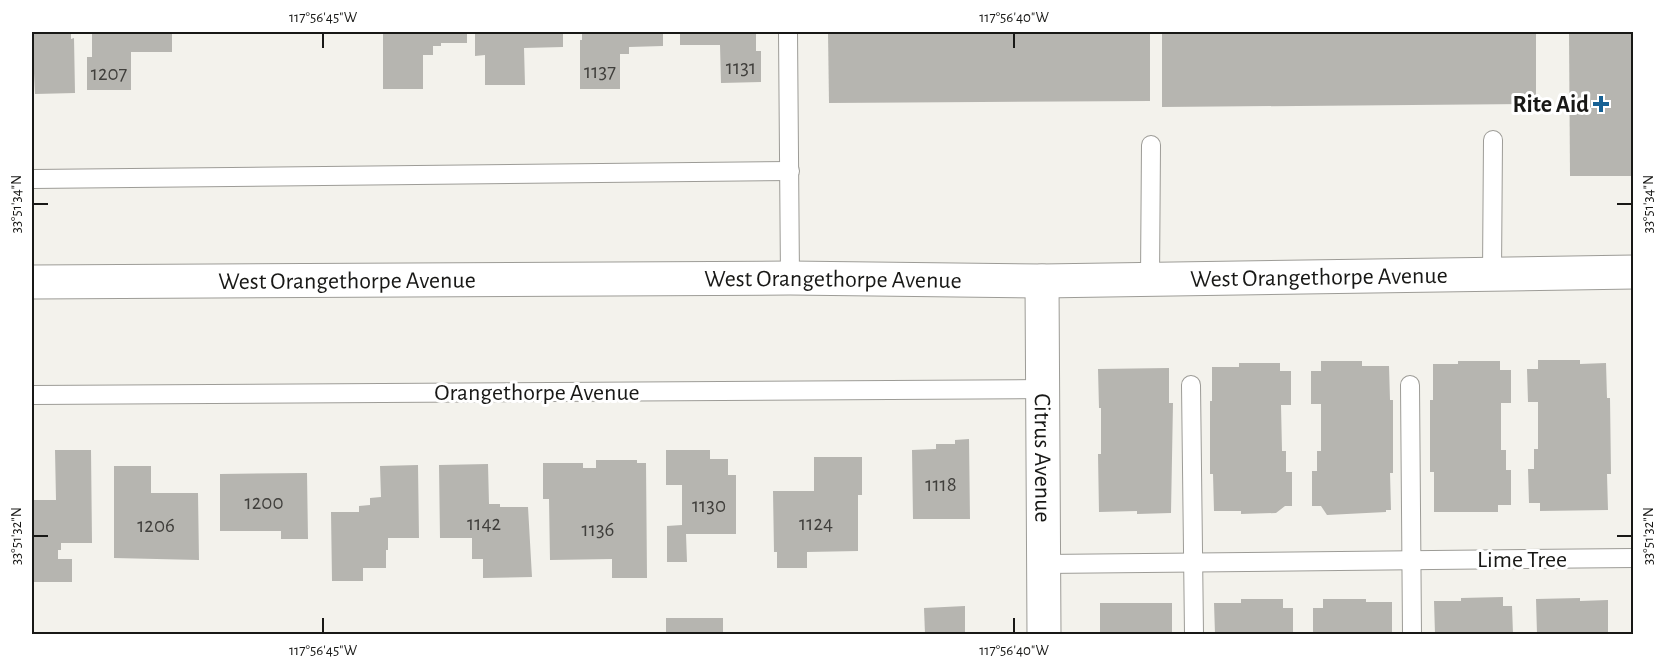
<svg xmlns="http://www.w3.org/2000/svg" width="1665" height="666" viewBox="0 0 1665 666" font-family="'Alegreya Sans',sans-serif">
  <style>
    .building { fill: #b6b5b0 }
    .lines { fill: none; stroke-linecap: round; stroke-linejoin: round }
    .lane-casing { stroke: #9d9c97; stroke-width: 20 }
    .street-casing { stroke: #9d9c97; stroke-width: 35 }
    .primary-casing { stroke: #9d9c97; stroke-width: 35 }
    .lane { stroke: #fff; stroke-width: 18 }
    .street { stroke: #fff; stroke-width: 33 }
    .primary { stroke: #fff; stroke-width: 33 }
    .ticks { fill: none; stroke: #181816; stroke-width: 2 }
    .poi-dot { fill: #176194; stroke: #fff; stroke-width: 2 }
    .labels { text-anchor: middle; stroke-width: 6; stroke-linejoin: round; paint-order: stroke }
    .number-label { font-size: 21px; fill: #403f3c }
    .poi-label { font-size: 24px; font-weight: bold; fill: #181816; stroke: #fff; text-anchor: end }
    .street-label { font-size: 24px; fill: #181816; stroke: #fff }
    .neatline { fill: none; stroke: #181816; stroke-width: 2 }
    .ticks-label { font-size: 15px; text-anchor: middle; fill: #181816 }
  </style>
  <rect width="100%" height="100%" fill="#f3f2ec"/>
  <g class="building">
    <polygon points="32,32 71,32 71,39 74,38 75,93 35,94"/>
    <polygon points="92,32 172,32 172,52 131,52 131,90 87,90 87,57 92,57"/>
    <polygon points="383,32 467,32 467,43 441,43 441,46 433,46 433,55 423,55 423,89 383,89"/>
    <polygon points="475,32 563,32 563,47 524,48 525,85 485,85 485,55 475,56"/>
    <polygon points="582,32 663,32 663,46 629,47 629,54 620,54 620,89 580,89 580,40 582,40"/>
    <polygon points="680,32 756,32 756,51 761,51 761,82 721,83 720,45 680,45"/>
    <polygon points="828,32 1150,32 1150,101 829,103"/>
    <polygon points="1162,32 1536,32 1536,104 1162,107"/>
    <polygon points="1569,32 1634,32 1634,176 1570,176"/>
    <polygon points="1538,360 1580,360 1580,364 1606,363 1607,398 1610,398 1611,474 1607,474 1608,510 1540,511 1540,503 1529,503 1528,469 1534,469 1534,449 1538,449 1538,402 1528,402 1527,369 1538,369"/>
    <polygon points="1321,361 1362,361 1362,366 1389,366 1390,400 1393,400 1393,473 1390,473 1391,510 1386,510 1386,512 1327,515 1321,506 1312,506 1312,471 1317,471 1317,451 1321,451 1321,404 1311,404 1311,371 1321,371"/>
    <polygon points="1458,361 1500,361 1500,370 1511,370 1511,403 1501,403 1501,450 1506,450 1506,470 1511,470 1511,505 1498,505 1498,512 1434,512 1434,472 1430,472 1430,400 1433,400 1433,364 1458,364"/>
    <polygon points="1239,363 1280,363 1280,371 1291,371 1291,405 1281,405 1282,451 1286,451 1286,472 1292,472 1292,506 1285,506 1276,513 1241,514 1241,511 1214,511 1213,474 1210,474 1210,401 1212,401 1212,367 1239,367"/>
    <polygon points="1169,368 1169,403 1173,403 1171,513 1137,514 1137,511 1099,512 1098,454 1101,454 1101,408 1099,408 1098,369"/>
    <polygon points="969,439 970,519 913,519 912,450 936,449 936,444 955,444 955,440"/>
    <polygon points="55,450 91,450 92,543 61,543 61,550 58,550 58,559 72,559 72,582 32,582 32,500 56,500"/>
    <polygon points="666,450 710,450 710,459 728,459 728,475 736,475 736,534 686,534 687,562 667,562 667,526 682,525 682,485 666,485"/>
    <polygon points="814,457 862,457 862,495 858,495 858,551 807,552 807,568 777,568 777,552 774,552 773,491 814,491"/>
    <polygon points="596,460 637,460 637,463 646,463 647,578 612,578 612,559 550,560 549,499 543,499 543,463 583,463 583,468 596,468"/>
    <polygon points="488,464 489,504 500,504 500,507 528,507 532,577 483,578 483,559 472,559 472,538 440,538 439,465"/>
    <polygon points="418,465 419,538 388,538 388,550 386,550 386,568 363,568 363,581 332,581 331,512 359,512 359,506 370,505 370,498 381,497 380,466"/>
    <polygon points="114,466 151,466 151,493 198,493 199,560 114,558"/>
    <polygon points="307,473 308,539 281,539 281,531 220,531 220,474"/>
    <polygon points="1503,597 1503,606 1512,606 1513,634 1435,634 1434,601 1461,601 1461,598"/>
    <polygon points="1580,598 1580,601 1608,600 1608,634 1537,634 1536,599"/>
    <polygon points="1241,599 1283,599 1283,608 1293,608 1293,634 1215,634 1214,603 1241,603"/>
    <polygon points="1323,599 1366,599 1366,602 1392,602 1392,634 1313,634 1313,608 1323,608"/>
    <rect x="1100" y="603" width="72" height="31"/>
    <polygon points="965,606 965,634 925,634 924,608"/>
    <rect x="666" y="618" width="57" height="16"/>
  </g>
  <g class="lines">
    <defs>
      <g id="lane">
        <polyline points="788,32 790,278"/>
        <polyline points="32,179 790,171"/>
        <polyline points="1492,273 1493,140"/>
        <polyline points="1150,279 1151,145"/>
        <polyline points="1191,385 1194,634"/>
        <polyline points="1410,385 1412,634"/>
        <polyline points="32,395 1043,389"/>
        <polyline points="1044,564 1634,558"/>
      </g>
      <g id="street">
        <path id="s1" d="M 1042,281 L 1044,634"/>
      </g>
      <g id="primary">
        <path id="s2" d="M 32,282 L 790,278 L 1042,281 L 1634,272"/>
      </g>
    </defs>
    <use href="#lane" class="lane-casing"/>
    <use href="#street" class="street-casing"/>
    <use href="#primary" class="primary-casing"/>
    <use href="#lane" class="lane"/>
    <use href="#street" class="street"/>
    <use href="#primary" class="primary"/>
  </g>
  <path class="ticks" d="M 323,33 L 323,48M 1014,33 L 1014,48M 33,204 L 48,204M 1617,204 L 1632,204M 33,536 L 48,536M 1617,536 L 1632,536M 323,618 L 323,633M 1014,618 L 1014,633"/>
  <path class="poi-dot" d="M1598 95h6v6h6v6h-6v6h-6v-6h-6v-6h6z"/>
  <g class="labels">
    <g class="number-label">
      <text x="741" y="74">1131</text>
      <text x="600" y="78">1137</text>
      <text x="109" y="80">1207</text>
      <text x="941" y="491">1118</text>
      <text x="264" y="509">1200</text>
      <text x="709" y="512">1130</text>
      <text x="484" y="530">1142</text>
      <text x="816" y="530">1124</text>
      <text x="156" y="532">1206</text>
      <text x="598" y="536">1136</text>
    </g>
    <g class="poi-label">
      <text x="1589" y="112">Rite Aid</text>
    </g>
    <g class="street-label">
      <text dy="8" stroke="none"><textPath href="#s2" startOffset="1287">West Orangethorpe Avenue</textPath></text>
      <text dy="8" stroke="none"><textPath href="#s2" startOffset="801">West Orangethorpe Avenue</textPath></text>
      <text dy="8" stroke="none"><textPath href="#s2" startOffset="315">West Orangethorpe Avenue</textPath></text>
      <text x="537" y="400">Orangethorpe Avenue</text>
      <text dy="8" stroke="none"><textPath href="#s1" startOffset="177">Citrus Avenue</textPath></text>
      <text x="1522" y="567">Lime Tree</text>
    </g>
  </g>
  <rect width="1665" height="666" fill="none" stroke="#ffffff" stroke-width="66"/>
  <rect x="33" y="33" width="1599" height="600" class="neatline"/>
  <g class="ticks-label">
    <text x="323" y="22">117°56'45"W</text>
    <text x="1014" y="22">117°56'40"W</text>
    <text transform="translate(16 204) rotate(-90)" y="5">33°51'34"N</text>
    <text transform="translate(1648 204) rotate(-90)" y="5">33°51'34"N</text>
    <text transform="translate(16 536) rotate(-90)" y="5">33°51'32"N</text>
    <text transform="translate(1648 536) rotate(-90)" y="5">33°51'32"N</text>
    <text x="323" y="655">117°56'45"W</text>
    <text x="1014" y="655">117°56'40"W</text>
  </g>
</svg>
